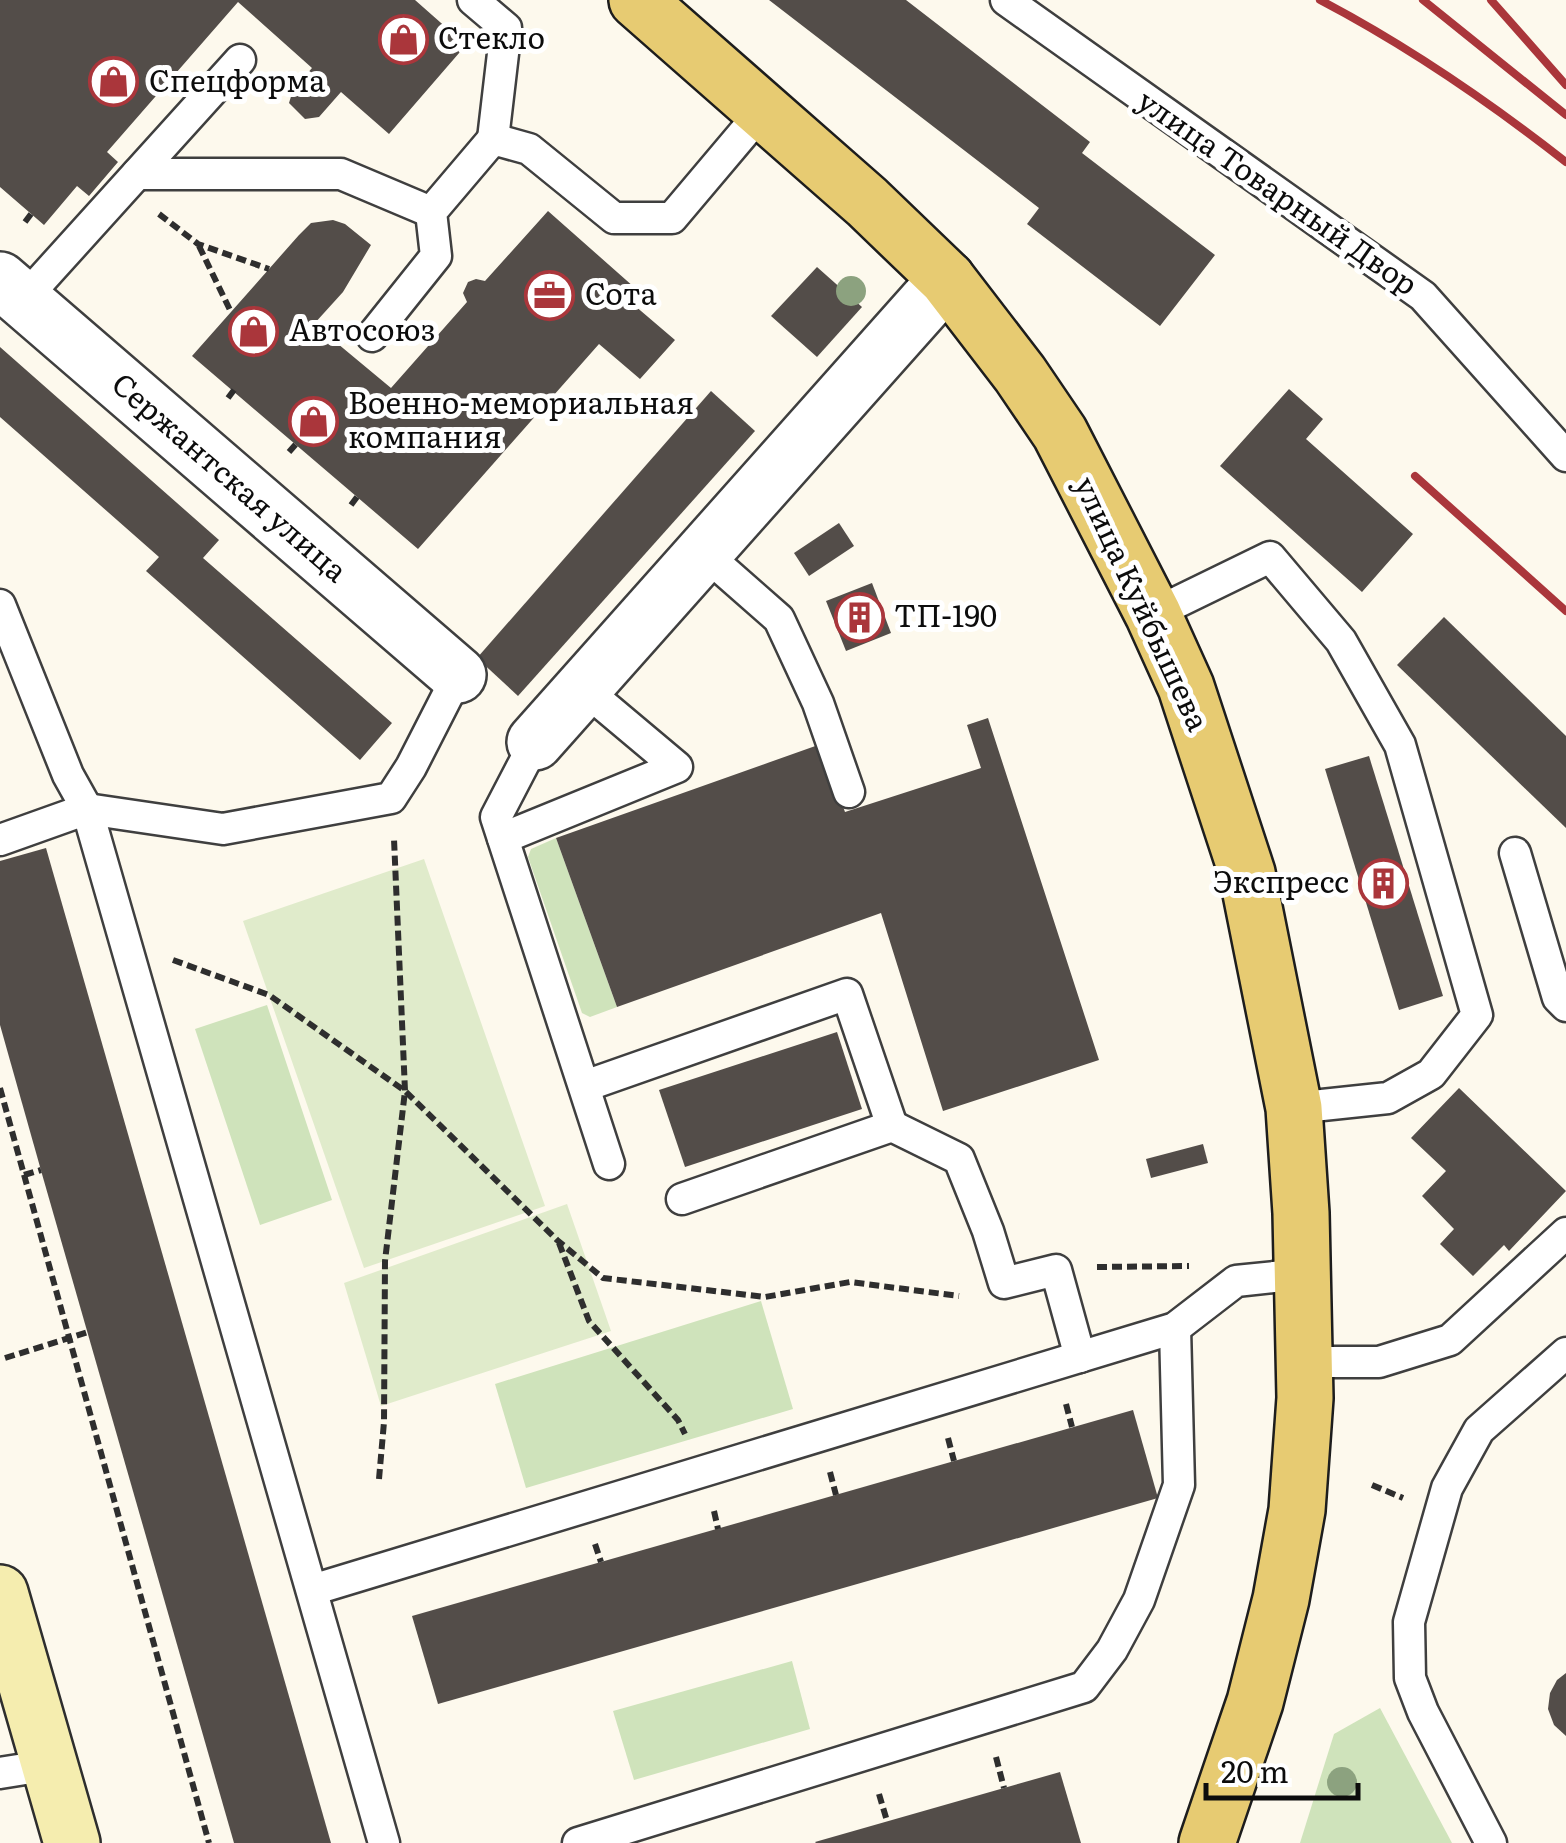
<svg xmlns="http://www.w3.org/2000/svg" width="1566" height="1843" viewBox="0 0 1566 1843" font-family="Literata,serif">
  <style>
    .green { fill: #cfe3bb }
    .pitch { fill: #e0ebcb }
    .building { fill: #534d49 }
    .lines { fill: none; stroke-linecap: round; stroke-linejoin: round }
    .service-casing { stroke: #3f3f3f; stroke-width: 35 }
    .minor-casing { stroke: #3f3f3f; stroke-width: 60 }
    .secondary-casing { stroke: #2e2e2e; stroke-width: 60 }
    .primary-casing { stroke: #1d1d1d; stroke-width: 60 }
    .path { stroke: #2e2e2e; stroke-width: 6; stroke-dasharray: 10 5; stroke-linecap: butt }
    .service { stroke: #fff; stroke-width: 30 }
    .minor { stroke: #fff; stroke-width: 55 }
    .secondary { stroke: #f5edaf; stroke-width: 55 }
    .primary { stroke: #e7cb72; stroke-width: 55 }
    .rail { stroke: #aa363b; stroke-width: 8 }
    .tree { fill: #8ca27f }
    .labels { text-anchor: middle; stroke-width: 10; stroke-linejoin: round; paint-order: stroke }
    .poi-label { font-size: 30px; fill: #0c0c0c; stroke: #fff; text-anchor: start }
    .street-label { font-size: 30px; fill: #0c0c0c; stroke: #fff }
  </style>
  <rect width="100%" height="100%" fill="#fdf9ed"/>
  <g class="green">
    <polygon points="556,838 617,1007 590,1017 582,1013 528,857 531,849"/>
    <polygon points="267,1005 332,1200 260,1225 195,1029"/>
    <polygon points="761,1301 793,1409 526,1488 495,1384"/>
    <polygon points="792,1661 810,1729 634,1780 613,1711"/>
    <polygon points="1380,1708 1452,1843 1300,1843 1334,1734"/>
  </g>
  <g class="pitch">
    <polygon points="424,859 545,1206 364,1268 243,921"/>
    <polygon points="567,1204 611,1331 381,1406 344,1283"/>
  </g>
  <g class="building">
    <polygon points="0,0 415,0 466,45 389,134 341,92 319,117 305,119 289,103 293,90 312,68 238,2 107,152 118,162 89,196 77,186 44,225 0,187"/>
    <polygon points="769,0 906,0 1090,142 1082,153 1215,255 1160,326 1027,224 1039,208"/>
    <polygon points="548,211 643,295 634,305 675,340 640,379 599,344 418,549 192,356 299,235 311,223 333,220 345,224 371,245 343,292 314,324 391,388 467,302 463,293 468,282 476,279 485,281"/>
    <polygon points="817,267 862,307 817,357 771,316"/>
    <polygon points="0,347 219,540 203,558 392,723 360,760 146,571 159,557 0,417"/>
    <polygon points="1289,389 1323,419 1306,439 1413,534 1362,592 1220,466"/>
    <polygon points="711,391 755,431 518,696 477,658"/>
    <polygon points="839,523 854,546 809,576 794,553"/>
    <polygon points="872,583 891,633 846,651 826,601"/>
    <polygon points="1444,617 1566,736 1566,828 1397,665"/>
    <polygon points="988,718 1099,1060 943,1111 881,913 617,1007 556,838 821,744 845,812 981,768 967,725"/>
    <polygon points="1369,756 1443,996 1399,1010 1325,769"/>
    <polygon points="46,848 232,1497 331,1843 234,1843 44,1181 0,1025 0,861"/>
    <polygon points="837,1032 862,1109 685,1167 659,1090"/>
    <polygon points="1459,1088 1566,1191 1509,1251 1504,1245 1473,1276 1440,1244 1454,1229 1422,1196 1446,1171 1411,1138"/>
    <polygon points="1203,1144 1208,1163 1151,1178 1146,1159"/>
    <polygon points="1133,1410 1158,1498 438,1704 412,1616"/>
    <polygon points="1566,1673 1566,1736 1554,1725 1548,1709 1550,1693 1557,1680"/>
    <polygon points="1060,1772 1081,1843 816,1843 815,1842"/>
  </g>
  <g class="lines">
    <defs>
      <g id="service">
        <polyline points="473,0 506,28 493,139"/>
        <polyline points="1006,0 1423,296 1566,456"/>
        <polyline points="137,174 341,174 431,212"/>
        <polyline points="23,300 240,60"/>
        <polyline points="372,336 436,256 431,212 493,139 529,149 614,218 672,218 764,109"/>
        <polyline points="704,553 779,619 818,703 849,792"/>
        <polyline points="0,605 68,775 87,809 384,1843"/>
        <polyline points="1153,614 1270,557 1341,641 1400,745 1477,1015 1431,1074 1388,1098 1294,1108"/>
        <polyline points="535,742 496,817 609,1164"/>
        <polyline points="503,838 677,767 583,688"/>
        <polyline points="0,840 87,809 223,829 391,798 411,767 458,675"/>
        <polyline points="1515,853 1558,998 1566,1006"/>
        <polyline points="585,1086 847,994 892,1126"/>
        <polyline points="682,1199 892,1126 959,1159 988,1231 1004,1283 1056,1270 1080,1357"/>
        <polyline points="1306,1362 1379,1362 1450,1340 1566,1233"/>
        <polyline points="312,1590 1175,1328 1236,1281 1303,1274"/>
        <polyline points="0,1773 50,1765"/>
        <polyline points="578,1843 1084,1687 1112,1650 1139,1600 1179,1485 1175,1328"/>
        <polyline points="1491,1843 1423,1712 1410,1678 1409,1622 1447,1488 1479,1430 1566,1353"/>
      </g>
      <g id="minor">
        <polyline points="0,280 458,675"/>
        <polyline points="535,742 947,279"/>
      </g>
      <polyline id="secondary" points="0,1593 72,1843"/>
      <polyline id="primary" points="637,0 867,202 947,279 1020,374 1060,433 1153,614 1186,687 1247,873 1294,1108 1301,1213 1305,1398 1297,1510 1281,1599 1255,1702 1207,1843"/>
    </defs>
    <use href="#service" class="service-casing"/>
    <use href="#minor" class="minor-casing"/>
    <use href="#secondary" class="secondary-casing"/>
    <use href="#primary" class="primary-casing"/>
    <g class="path">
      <polyline points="159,214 198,244 269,269"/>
      <polyline points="25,222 31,214"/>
      <polyline points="199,246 231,312"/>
      <polyline points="228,398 234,390"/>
      <polyline points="289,452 296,444"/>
      <polyline points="351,505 357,497"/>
      <polyline points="173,960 269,995 405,1091 557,1240 603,1278 765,1297 850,1282 959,1296"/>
      <polyline points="0,1088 209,1843"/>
      <polyline points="24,1175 41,1170"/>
      <polyline points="559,1243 589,1321 678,1420 685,1434"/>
      <polyline points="1097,1267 1189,1266"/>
      <polyline points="5,1358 88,1332"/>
      <polyline points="1066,1404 1072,1427"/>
      <polyline points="948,1438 954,1461"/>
      <polyline points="830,1472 836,1495"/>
      <polyline points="379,1479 384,1422 385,1261 405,1091 394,839"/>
      <polyline points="1372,1485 1403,1498"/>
      <polyline points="714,1511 718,1529"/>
      <polyline points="595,1544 601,1562"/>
      <polyline points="996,1757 1004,1788"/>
      <polyline points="879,1794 887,1821"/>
    </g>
    <use href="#service" class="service"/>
    <use href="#minor" class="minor"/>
    <use href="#secondary" class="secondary"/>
    <use href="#primary" class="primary"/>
    <g class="rail">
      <path d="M 1320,0 C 1408,46 1488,101 1566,162"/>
      <polyline points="1423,0 1566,115"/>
      <polyline points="1491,0 1566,85"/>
      <polyline points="1415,476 1566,611"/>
    </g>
  </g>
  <g class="tree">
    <circle cx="851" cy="291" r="15"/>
    <circle cx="1342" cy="1782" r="15"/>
  </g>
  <defs>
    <symbol id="shop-ring" viewBox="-11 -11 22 22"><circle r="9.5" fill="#fff" stroke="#aa363b" stroke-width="1.5"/><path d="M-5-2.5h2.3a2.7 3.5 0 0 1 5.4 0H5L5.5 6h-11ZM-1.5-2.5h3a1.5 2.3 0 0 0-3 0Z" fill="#aa363b"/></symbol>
    <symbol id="office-ring" viewBox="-11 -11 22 22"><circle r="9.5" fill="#fff" stroke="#aa363b" stroke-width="1.5"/><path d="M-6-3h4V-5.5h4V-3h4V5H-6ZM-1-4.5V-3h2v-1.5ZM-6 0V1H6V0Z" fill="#aa363b"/></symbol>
    <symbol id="building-ring" viewBox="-11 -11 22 22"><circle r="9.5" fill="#fff" stroke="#aa363b" stroke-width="1.5"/><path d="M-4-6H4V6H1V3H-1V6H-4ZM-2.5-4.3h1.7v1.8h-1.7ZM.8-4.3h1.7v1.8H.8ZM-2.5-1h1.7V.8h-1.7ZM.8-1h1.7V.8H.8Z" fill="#aa363b"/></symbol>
  </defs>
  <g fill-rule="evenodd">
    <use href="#shop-ring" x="376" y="12" width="55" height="55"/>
    <use href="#shop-ring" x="86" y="54" width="55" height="55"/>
    <use href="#office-ring" x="522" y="268" width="55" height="55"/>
    <use href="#shop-ring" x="226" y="304" width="55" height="55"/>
    <use href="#shop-ring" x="286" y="394" width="55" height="55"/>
    <use href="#building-ring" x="832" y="590" width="55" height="55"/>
    <use href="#building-ring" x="1356" y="856" width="55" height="55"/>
  </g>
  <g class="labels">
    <g class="poi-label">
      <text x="438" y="49">Стекло</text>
      <text x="149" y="92">Спецформа</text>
      <text x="585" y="305">Сота</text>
      <text x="289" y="341">Автосоюз</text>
      <text x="348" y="414">Военно-мемориальная<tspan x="348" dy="34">компания</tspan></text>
      <text x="894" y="627">ТП-190</text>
      <text x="1349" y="893" text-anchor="end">Экспресс</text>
    </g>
    <g class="street-label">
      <text transform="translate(1277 193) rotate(35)" y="10">улица Товарный Двор</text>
      <text transform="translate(229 478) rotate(41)" y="10">Сержантская улица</text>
      <text transform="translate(1141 604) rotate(65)" y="10">улица Куйбышева</text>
    </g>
  </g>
  <path d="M1206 1783v15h152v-15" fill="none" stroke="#0c0c0c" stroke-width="5"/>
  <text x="1221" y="1783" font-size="30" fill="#0c0c0c" stroke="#ffffff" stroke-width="8" paint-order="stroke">20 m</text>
</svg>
